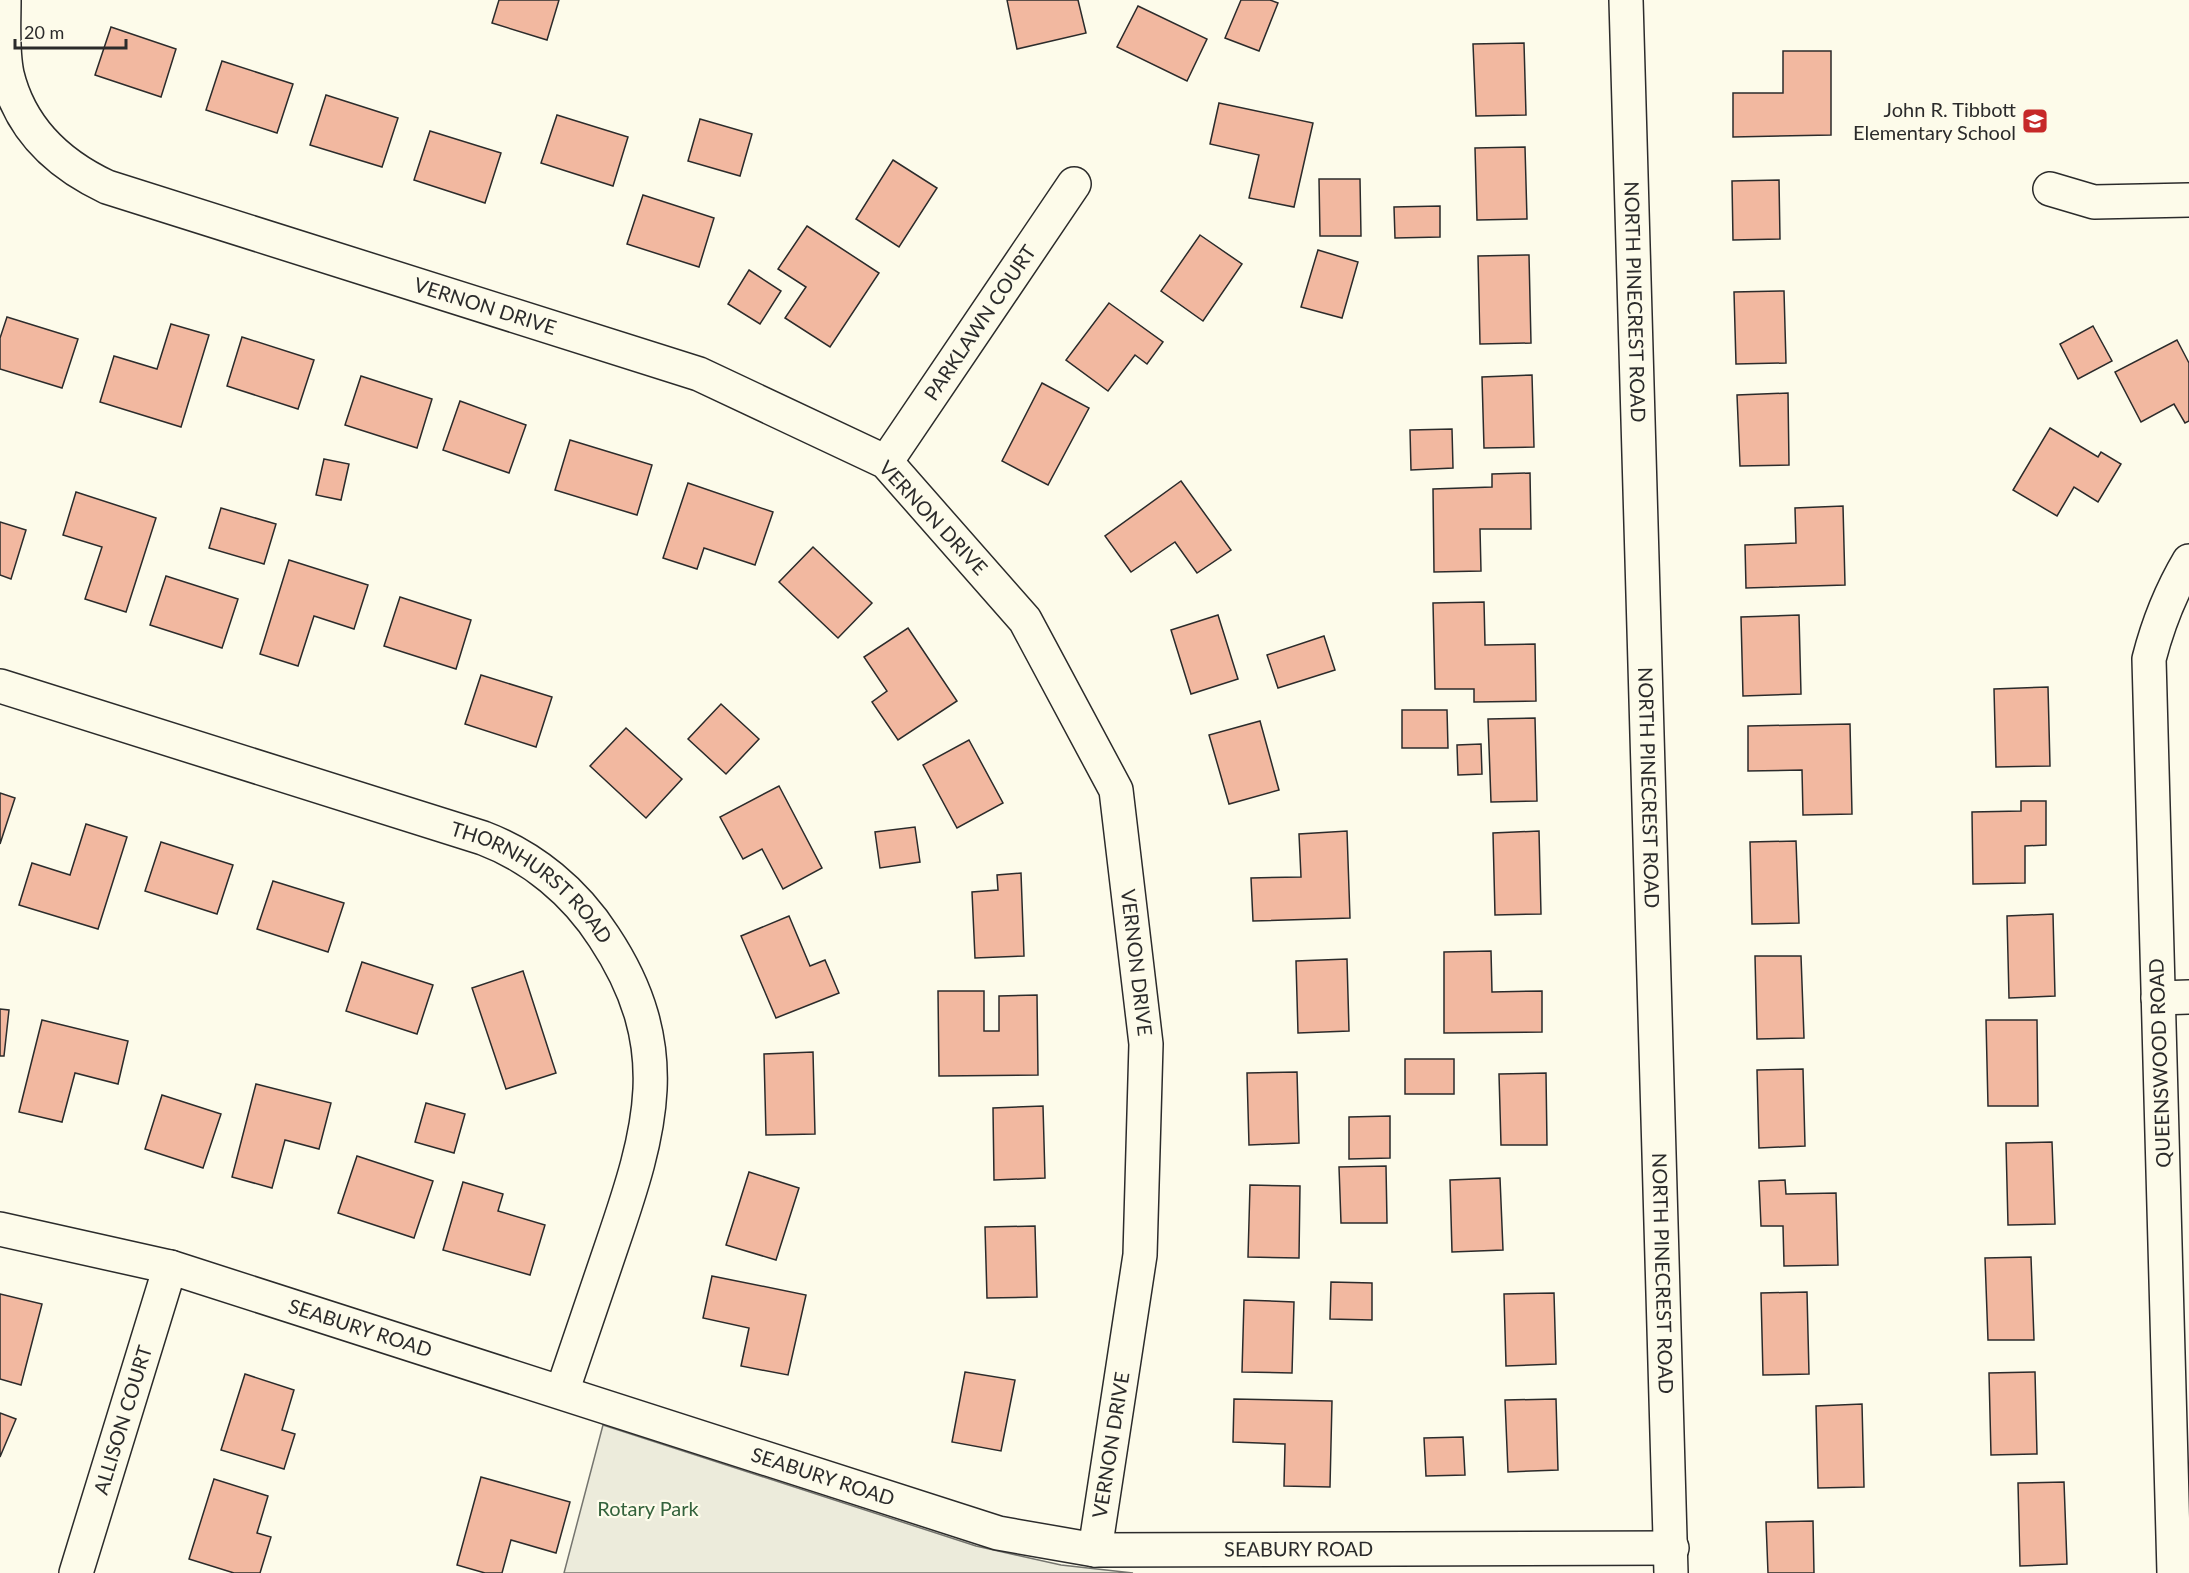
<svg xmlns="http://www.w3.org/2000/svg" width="2189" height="1573" viewBox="0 0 2189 1573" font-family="Lato,sans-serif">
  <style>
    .green { fill: #ecebdb; stroke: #74746e; stroke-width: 1.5 }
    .building { fill: #f2b8a0; stroke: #2b2b2b; stroke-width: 1.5 }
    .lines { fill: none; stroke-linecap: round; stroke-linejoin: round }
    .minor-casing { stroke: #2b2b2b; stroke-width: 36 }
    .minor { stroke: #fdfbea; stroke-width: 33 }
    .labels { text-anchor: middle; stroke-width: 4.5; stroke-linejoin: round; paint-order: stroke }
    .poi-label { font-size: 20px; fill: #2b2b2b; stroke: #fdfbea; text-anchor: end }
    .street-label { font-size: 20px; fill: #2b2b2b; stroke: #fdfbea }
    .park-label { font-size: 20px; fill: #34623c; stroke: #fdfbea }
  </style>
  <rect width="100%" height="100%" fill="#fdfbea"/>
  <polygon class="green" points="603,1425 976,1546 1061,1565 1133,1573 564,1573"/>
  <g class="building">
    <polygon points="499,0 559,0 547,40 492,23"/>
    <polygon points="1007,0 1078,0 1086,33 1017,49"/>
    <polygon points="1241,0 1270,0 1278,3 1259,51 1225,38"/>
    <polygon points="1138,6 1207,39 1187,81 1117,47"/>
    <polygon points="111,27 176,49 161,97 95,75"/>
    <polygon points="1524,43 1526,115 1476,116 1473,44"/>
    <polygon points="1783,51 1831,51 1831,135 1733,137 1733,93 1783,93"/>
    <polygon points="222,61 293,84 277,133 206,110"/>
    <polygon points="326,95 398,118 382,167 310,145"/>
    <polygon points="1219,103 1313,123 1294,207 1249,198 1259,155 1210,144"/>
    <polygon points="557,115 628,137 613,186 541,163"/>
    <polygon points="700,119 752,134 740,176 688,161"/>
    <polygon points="430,131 501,153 485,203 414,180"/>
    <polygon points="1525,147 1527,219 1477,220 1475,148"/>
    <polygon points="893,160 937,188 899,247 856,219"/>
    <polygon points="1319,179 1360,179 1361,236 1320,236"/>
    <polygon points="1779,180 1780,239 1733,240 1732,181"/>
    <polygon points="643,195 714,218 699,267 627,244"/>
    <polygon points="1440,206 1440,237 1395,238 1394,207"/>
    <polygon points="807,226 879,273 830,347 785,318 806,287 778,269"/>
    <polygon points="1200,235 1242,264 1203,321 1161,291"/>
    <polygon points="1318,250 1358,262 1342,318 1301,307"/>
    <polygon points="1529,255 1531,343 1480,344 1478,256"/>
    <polygon points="749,270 781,291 760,324 728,304"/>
    <polygon points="1784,291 1786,363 1736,364 1734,292"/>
    <polygon points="1109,303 1163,342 1147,364 1135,355 1108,391 1066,360"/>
    <polygon points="7,317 78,339 62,388 0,369 0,338"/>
    <polygon points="171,324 209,335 181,427 100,402 114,356 157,369"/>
    <polygon points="2093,326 2112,361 2078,379 2060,344"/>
    <polygon points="242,337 314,360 298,409 227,386"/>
    <polygon points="2177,340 2189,363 2189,421 2185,423 2174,404 2141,422 2115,372"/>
    <polygon points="1532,375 1534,447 1484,448 1482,377"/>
    <polygon points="361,376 432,399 417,448 345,425"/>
    <polygon points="1042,383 1089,408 1048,485 1002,461"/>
    <polygon points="1788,393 1789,465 1740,466 1737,395"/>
    <polygon points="460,401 526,425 509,473 443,450"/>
    <polygon points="2050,428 2098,457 2101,452 2121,464 2098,502 2074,487 2057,516 2013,490"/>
    <polygon points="1452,429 1453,468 1411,470 1410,430"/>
    <polygon points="570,440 652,465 637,515 555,490"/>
    <polygon points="324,459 349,464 341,500 316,495"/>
    <polygon points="1530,473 1531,529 1480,529 1481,571 1434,572 1433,489 1492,487 1492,474"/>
    <polygon points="1181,481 1231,550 1197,573 1175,542 1131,572 1105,536"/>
    <polygon points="688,483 773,512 755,565 704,548 697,569 663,558"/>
    <polygon points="76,492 156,518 126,612 85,599 102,547 63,535"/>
    <polygon points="1843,506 1845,585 1746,588 1745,545 1796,543 1795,508"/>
    <polygon points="221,508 276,524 264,564 209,548"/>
    <polygon points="0,522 26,530 11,579 0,575"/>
    <polygon points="813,547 872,603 838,638 779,582"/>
    <polygon points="289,560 368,585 354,629 314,616 298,666 260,654"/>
    <polygon points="166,576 238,599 222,648 150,625"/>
    <polygon points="400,597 471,620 456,669 384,646"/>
    <polygon points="1484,602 1485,645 1535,644 1536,701 1474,702 1474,689 1435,689 1433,603"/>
    <polygon points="1218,615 1238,679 1191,694 1171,630"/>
    <polygon points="1799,615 1801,694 1743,696 1741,617"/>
    <polygon points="908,628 957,701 898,740 872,702 887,691 864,657"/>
    <polygon points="1324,636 1335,670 1278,688 1267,655"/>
    <polygon points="481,675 552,697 536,747 465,724"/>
    <polygon points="2048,687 2050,766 1996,767 1994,689"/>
    <polygon points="721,704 759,739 726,774 688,739"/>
    <polygon points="1402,710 1447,710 1448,748 1402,748"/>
    <polygon points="1535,718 1537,801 1491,802 1488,719"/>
    <polygon points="1260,721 1279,790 1229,804 1209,735"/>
    <polygon points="1850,724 1852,814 1803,815 1802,770 1748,771 1748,726"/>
    <polygon points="626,728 682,779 646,818 590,766"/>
    <polygon points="969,740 1003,803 957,828 923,765"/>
    <polygon points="1481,744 1482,774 1458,775 1457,745"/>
    <polygon points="779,786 822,868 783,889 762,849 743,859 720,817"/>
    <polygon points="0,793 15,798 0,844"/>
    <polygon points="2021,801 2046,801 2046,845 2025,846 2025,883 1973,884 1972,812 2021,811"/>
    <polygon points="86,824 127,837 98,929 19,905 32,863 70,875"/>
    <polygon points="915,827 920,862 880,868 875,832"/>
    <polygon points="1347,831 1350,918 1253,921 1251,878 1301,877 1299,834"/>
    <polygon points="1539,831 1541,914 1495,915 1493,833"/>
    <polygon points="1796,841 1799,923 1752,924 1750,842"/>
    <polygon points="161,842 233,865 217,914 145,891"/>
    <polygon points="1021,873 1024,956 975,958 972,892 998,890 997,875"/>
    <polygon points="273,881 344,903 328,952 257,929"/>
    <polygon points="2053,914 2055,996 2009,998 2007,916"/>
    <polygon points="789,916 810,966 825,960 839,993 776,1018 741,936"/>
    <polygon points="1491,951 1492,992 1542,991 1542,1032 1444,1033 1444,952"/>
    <polygon points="1755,956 1801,956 1804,1038 1757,1039"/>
    <polygon points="1347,959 1349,1031 1298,1033 1296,961"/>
    <polygon points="362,962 433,985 417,1034 346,1011"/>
    <polygon points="523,971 556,1073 506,1089 472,988"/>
    <polygon points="938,991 984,991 984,1031 999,1031 999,996 1037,995 1038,1075 939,1076"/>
    <polygon points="0,1009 9,1010 4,1056 0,1056"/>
    <polygon points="42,1020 128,1041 118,1084 75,1073 62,1122 19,1112"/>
    <polygon points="1986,1020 2037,1020 2038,1106 1988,1106"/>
    <polygon points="813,1052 815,1134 766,1135 764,1054"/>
    <rect x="1405" y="1059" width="49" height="35"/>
    <polygon points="1803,1069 1805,1146 1759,1148 1757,1070"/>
    <polygon points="1297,1072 1299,1143 1249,1145 1247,1073"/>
    <polygon points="1546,1073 1547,1145 1501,1145 1499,1074"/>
    <polygon points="256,1084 331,1103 319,1149 285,1140 272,1188 232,1177"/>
    <polygon points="162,1095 221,1114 203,1168 145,1149"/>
    <polygon points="426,1103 465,1114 454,1153 415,1142"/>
    <polygon points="1043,1106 1045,1178 994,1180 993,1108"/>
    <polygon points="1390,1116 1390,1158 1349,1159 1349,1117"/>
    <polygon points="2052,1142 2055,1224 2008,1225 2006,1143"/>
    <polygon points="357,1156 433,1181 414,1238 338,1213"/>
    <polygon points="1386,1166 1387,1223 1341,1223 1339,1167"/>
    <polygon points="749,1172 799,1188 776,1260 726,1245"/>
    <polygon points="1500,1178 1503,1250 1452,1252 1450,1180"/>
    <polygon points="1785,1180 1786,1194 1836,1193 1838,1265 1784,1266 1783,1226 1761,1226 1759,1181"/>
    <polygon points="463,1182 503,1194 498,1211 545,1225 530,1275 443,1250"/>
    <polygon points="1250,1185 1300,1186 1299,1258 1248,1257"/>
    <polygon points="1035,1226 1037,1297 987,1298 985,1227"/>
    <polygon points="2031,1257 2034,1340 1988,1340 1985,1258"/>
    <polygon points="712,1276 806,1295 788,1375 741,1366 749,1328 703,1318"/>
    <polygon points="1331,1282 1372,1283 1372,1320 1330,1319"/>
    <polygon points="1807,1292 1809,1374 1763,1375 1761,1293"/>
    <polygon points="1554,1293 1556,1364 1506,1366 1504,1294"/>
    <polygon points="0,1294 42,1304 21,1385 0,1379"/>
    <polygon points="1244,1300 1294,1302 1292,1373 1242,1372"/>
    <polygon points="965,1372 1015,1380 1001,1451 952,1442"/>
    <polygon points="2035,1372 2037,1454 1991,1455 1989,1373"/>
    <polygon points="245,1374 294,1390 282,1430 295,1434 284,1469 221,1450"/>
    <polygon points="1234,1399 1332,1401 1330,1487 1284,1486 1285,1444 1233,1442"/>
    <polygon points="1556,1399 1558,1470 1508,1472 1505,1400"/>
    <polygon points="1862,1404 1864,1487 1818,1488 1816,1406"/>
    <polygon points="0,1413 16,1419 0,1457"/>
    <polygon points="1463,1437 1465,1475 1426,1476 1424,1438"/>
    <polygon points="481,1477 570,1502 556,1553 511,1540 502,1573 485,1573 457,1565"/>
    <polygon points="214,1479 268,1496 257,1533 271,1537 260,1573 234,1573 189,1559"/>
    <polygon points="2064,1482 2067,1564 2020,1566 2018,1483"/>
    <polygon points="1813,1521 1814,1573 1768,1573 1766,1522"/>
  </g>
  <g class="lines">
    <defs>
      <g id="minor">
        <path id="s1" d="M 4,0 C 4,24 2,50 7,74 C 20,128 58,164 107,187 L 699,374 L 886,462 L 1025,620 L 1116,790 L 1146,1044 L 1140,1255 L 1095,1550"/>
        <path id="s2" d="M 1626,0 L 1671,1573"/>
        <polyline points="2050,189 2094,202 2189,200"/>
        <path id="s3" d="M 886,462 L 1074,184"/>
        <path id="s4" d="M 0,686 L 483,838 C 533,857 575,892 604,937 C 677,1047 651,1131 612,1245 C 595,1294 579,1343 562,1392"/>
        <polyline points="2158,998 2189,997"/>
        <path id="s5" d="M 0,1229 L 170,1267 L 998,1533 L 1095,1550 L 1672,1548"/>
        <path id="s6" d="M 76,1573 L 170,1267"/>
        <path d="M 2174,1573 L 2149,659 C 2158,624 2170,593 2189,561"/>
      </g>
    </defs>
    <use href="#minor" class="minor-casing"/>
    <use href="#minor" class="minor"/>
  </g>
  <defs>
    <symbol id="school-square" viewBox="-11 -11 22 22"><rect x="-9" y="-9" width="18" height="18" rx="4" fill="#c62828" stroke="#fdfbea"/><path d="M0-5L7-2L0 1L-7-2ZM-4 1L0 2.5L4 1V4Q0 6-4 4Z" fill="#fff"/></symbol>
  </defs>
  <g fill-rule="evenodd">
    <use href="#school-square" x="2020" y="106" width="30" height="30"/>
  </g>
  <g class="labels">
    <g class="poi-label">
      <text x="2016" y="117">John R. Tibbott<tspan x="2016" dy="23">Elementary School</tspan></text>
    </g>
    <g class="street-label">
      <text dy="7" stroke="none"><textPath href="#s2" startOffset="302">NORTH PINECREST ROAD</textPath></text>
      <text dy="7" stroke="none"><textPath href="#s1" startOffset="627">VERNON DRIVE</textPath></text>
      <text dy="7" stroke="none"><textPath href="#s3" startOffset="168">PARKLAWN COURT</textPath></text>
      <text transform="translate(933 518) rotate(47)" y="7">VERNON DRIVE</text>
      <text dy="7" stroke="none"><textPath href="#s2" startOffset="788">NORTH PINECREST ROAD</textPath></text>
      <text dy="7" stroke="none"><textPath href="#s4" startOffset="572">THORNHURST ROAD</textPath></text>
      <text dy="7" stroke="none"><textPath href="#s1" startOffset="1635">VERNON DRIVE</textPath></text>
      <text transform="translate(2160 1063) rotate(-92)" y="7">QUEENSWOOD ROAD</text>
      <text dy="7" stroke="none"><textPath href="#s2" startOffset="1274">NORTH PINECREST ROAD</textPath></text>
      <text dy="7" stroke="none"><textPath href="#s5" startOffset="374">SEABURY ROAD</textPath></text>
      <text dy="7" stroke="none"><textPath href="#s6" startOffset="160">ALLISON COURT</textPath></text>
      <text transform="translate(1111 1445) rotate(-81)" y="7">VERNON DRIVE</text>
      <text dy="7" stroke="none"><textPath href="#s5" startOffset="860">SEABURY ROAD</textPath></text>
      <text dy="7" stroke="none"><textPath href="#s5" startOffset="1346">SEABURY ROAD</textPath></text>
    </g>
    <g class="park-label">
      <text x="648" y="1516">Rotary Park</text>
    </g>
  </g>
  <path d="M15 39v9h111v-9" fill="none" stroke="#2b2b2b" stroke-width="3"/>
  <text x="24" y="39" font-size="18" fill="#2b2b2b" stroke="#fdfbea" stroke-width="4.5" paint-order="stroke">20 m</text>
</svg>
